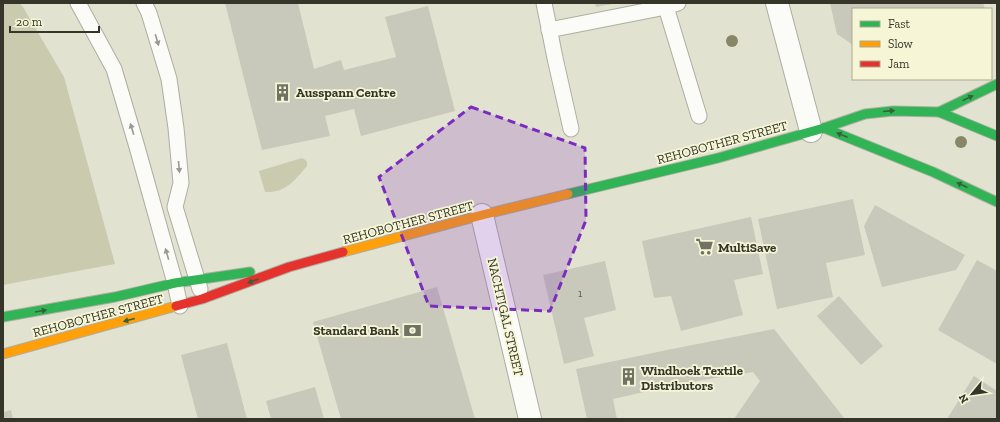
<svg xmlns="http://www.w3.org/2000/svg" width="1000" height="422" viewBox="0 0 1000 422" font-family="'Zilla Slab',serif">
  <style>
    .green { fill: #cacaaf }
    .building { fill: #c9c9bb }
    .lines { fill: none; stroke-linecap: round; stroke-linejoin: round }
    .lane-casing { stroke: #aeaea1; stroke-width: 17 }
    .street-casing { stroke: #aeaea1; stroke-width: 24 }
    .fast-casing { stroke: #aeaea1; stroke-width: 11 }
    .slow-casing { stroke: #aeaea1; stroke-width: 11 }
    .jam-casing { stroke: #aeaea1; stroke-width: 11 }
    .lane { stroke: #fbfbf8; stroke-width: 15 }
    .street { stroke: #fbfbf8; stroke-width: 22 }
    .fast { stroke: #30b455; stroke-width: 9 }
    .slow { stroke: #ff9f0a; stroke-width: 9 }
    .jam { stroke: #e5322d; stroke-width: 9 }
    .tree { fill: #878767 }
    .oneway { fill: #989890 }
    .oneway2 { fill: #336138 }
    .marked { fill: #7b2cbf; fill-opacity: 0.2; stroke: #7b2cbf; stroke-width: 3; stroke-dasharray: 8 5; stroke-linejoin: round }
    .labels { text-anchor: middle; stroke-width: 3.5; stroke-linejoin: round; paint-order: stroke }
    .number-label { font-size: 11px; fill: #5c5c50 }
    .poi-label { font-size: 13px; font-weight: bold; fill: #353529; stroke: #f6f6d7; text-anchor: start }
    .street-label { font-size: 13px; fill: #353529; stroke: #f6f6d7 }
  </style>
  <rect width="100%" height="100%" fill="#e2e2d1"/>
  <g class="green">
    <polygon points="3,3 19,3 23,7 64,77 115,264 3,285"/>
    <path d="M 302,158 C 306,160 308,162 307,166 C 295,180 286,193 265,192 L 259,171 Z"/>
  </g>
  <g class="building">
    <polygon points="225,3 298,3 314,69 341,60 344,70 396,57 385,17 428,6 455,111 361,136 354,109 325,116 330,136 262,150"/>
    <polygon points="595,3 612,3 612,4 596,7"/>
    <polygon points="830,3 983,3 985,9 853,9 853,45 837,34"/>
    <polygon points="853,199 865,255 826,263 833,297 777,309 758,219"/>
    <polygon points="875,205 965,255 956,270 882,287 864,226"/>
    <polygon points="751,217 763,274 734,280 743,315 681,331 671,296 654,298 642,241"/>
    <polygon points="977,260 997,271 997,364 938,330"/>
    <polygon points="605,261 616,310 584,318 594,356 564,364 543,275"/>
    <polygon points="437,287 475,419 341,419 313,322"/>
    <polygon points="839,296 883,346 861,365 817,316"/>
    <polygon points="774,329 845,419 734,419 760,381 753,372 679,384 613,399 617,419 587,419 576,369 672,349"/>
    <polygon points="227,343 247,419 198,419 181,355"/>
    <polygon points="974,376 997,391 997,419 947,419"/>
    <polygon points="315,387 324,419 271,419 266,401"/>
    <polygon points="11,410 13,419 3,419 3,412"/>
  </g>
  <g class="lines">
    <defs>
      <g id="lane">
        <polyline points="78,3 114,69 137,147 175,283 180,306"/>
        <polyline points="144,3 149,13 169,79 176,128 181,183 175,207 200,289"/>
        <polyline points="544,3 555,58 571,129"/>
        <polyline points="666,7 699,116"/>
        <polyline points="549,30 666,7 678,3"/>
      </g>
      <g id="street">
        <polyline points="777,3 811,131"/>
        <polyline points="482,215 530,419"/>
      </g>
      <g id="fast">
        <polyline points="939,112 997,84"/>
        <polyline points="824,128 933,172 997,202"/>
        <polyline points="568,194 718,158 824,128 865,114 893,111 939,112 997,136"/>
        <polyline points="3,317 115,297 175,283 250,272"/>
      </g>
      <g id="slow">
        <polyline points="343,252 482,215 568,194"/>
        <polyline points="3,354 176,306"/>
      </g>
      <polyline id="jam" points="176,306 202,299 289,267 343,252"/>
    </defs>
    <use href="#lane" class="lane-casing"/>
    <use href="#street" class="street-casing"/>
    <use href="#fast" class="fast-casing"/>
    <use href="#slow" class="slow-casing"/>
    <use href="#jam" class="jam-casing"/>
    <use href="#lane" class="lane"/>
    <use href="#street" class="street"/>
    <use href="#fast" class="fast"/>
    <use href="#slow" class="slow"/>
    <use href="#jam" class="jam"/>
  </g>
  <g class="tree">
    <circle cx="732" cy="41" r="6"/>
    <circle cx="961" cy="142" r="6"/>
  </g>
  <defs><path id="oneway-solid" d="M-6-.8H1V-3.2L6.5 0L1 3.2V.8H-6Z"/></defs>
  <g class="oneway">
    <use href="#oneway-solid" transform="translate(157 40) rotate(73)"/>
    <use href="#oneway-solid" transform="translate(132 129) rotate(-107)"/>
    <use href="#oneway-solid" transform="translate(179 167) rotate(85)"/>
    <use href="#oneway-solid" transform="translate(167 254) rotate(-106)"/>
  </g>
  <g class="oneway2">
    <use href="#oneway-solid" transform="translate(968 98) rotate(-26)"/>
    <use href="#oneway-solid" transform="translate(889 111) rotate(-5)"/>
    <use href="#oneway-solid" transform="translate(842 135) rotate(-158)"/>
    <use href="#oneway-solid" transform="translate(962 185) rotate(-155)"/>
    <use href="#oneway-solid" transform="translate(253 281) rotate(160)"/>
    <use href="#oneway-solid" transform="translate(41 311) rotate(-10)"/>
    <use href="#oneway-solid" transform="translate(129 320) rotate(165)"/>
  </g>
  <path class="marked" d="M 471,107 L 585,148 L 586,220 L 550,311 L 429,306 L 379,177 Z"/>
  <defs>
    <symbol id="building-bare" viewBox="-9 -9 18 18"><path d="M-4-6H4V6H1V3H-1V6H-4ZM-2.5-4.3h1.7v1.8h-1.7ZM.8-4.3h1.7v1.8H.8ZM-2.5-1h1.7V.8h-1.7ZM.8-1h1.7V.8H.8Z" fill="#727264" stroke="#f6f6d7" stroke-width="2.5" paint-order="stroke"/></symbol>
    <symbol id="supermarket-bare" viewBox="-9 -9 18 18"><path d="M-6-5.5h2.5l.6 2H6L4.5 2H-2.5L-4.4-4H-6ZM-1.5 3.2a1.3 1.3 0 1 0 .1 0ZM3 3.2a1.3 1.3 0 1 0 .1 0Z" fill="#727264" stroke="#f6f6d7" stroke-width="2.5" paint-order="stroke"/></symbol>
    <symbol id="bank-bare" viewBox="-9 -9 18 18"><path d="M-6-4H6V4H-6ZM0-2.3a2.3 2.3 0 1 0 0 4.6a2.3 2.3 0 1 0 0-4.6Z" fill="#727264" stroke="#f6f6d7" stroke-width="2.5" paint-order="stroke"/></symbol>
  </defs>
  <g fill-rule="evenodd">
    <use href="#building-bare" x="270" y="80" width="25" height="25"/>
    <use href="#supermarket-bare" x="692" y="234" width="25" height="25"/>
    <use href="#bank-bare" x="400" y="318" width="25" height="25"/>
    <use href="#building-bare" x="616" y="364" width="25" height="25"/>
  </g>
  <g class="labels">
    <g class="number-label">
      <text x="580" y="297">1</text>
    </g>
    <g class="poi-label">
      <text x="296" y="97">Ausspann Centre</text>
      <text x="718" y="252">MultiSave</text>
      <text x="399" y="335" text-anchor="end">Standard Bank</text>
      <text x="641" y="375">Windhoek Textile<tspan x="641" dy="15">Distributors</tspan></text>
    </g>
    <g class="street-label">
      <text transform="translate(722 142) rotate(-15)" y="5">REHOBOTHER STREET</text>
      <text transform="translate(408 222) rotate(-15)" y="5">REHOBOTHER STREET</text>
      <text transform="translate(98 315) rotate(-15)" y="5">REHOBOTHER STREET</text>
      <text transform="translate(506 317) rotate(77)" y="5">NACHTIGAL STREET</text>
    </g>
  </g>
  <rect width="1000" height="422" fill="none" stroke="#353529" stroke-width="8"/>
  <rect x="852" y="8" width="140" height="72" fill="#f6f6d7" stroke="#a9a991"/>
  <rect x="860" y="21" width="20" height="6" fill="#30b455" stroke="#a9a991"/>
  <text x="888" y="28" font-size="12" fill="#353529">Fast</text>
  <rect x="860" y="41" width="20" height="6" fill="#ff9f0a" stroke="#a9a991"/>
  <text x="888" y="48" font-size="12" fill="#353529">Slow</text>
  <rect x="860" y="61" width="20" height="6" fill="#e5322d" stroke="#a9a991"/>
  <text x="888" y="68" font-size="12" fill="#353529">Jam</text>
  <g transform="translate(972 394) rotate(241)" stroke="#f6f6d7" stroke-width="3" paint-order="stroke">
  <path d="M0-3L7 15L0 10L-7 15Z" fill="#353529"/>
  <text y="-6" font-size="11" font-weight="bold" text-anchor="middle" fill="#353529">N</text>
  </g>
  <path d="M10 26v6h89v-6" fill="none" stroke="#353529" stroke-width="2"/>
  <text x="16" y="26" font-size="12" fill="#353529" stroke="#f6f6d7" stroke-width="3" paint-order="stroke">20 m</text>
</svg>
